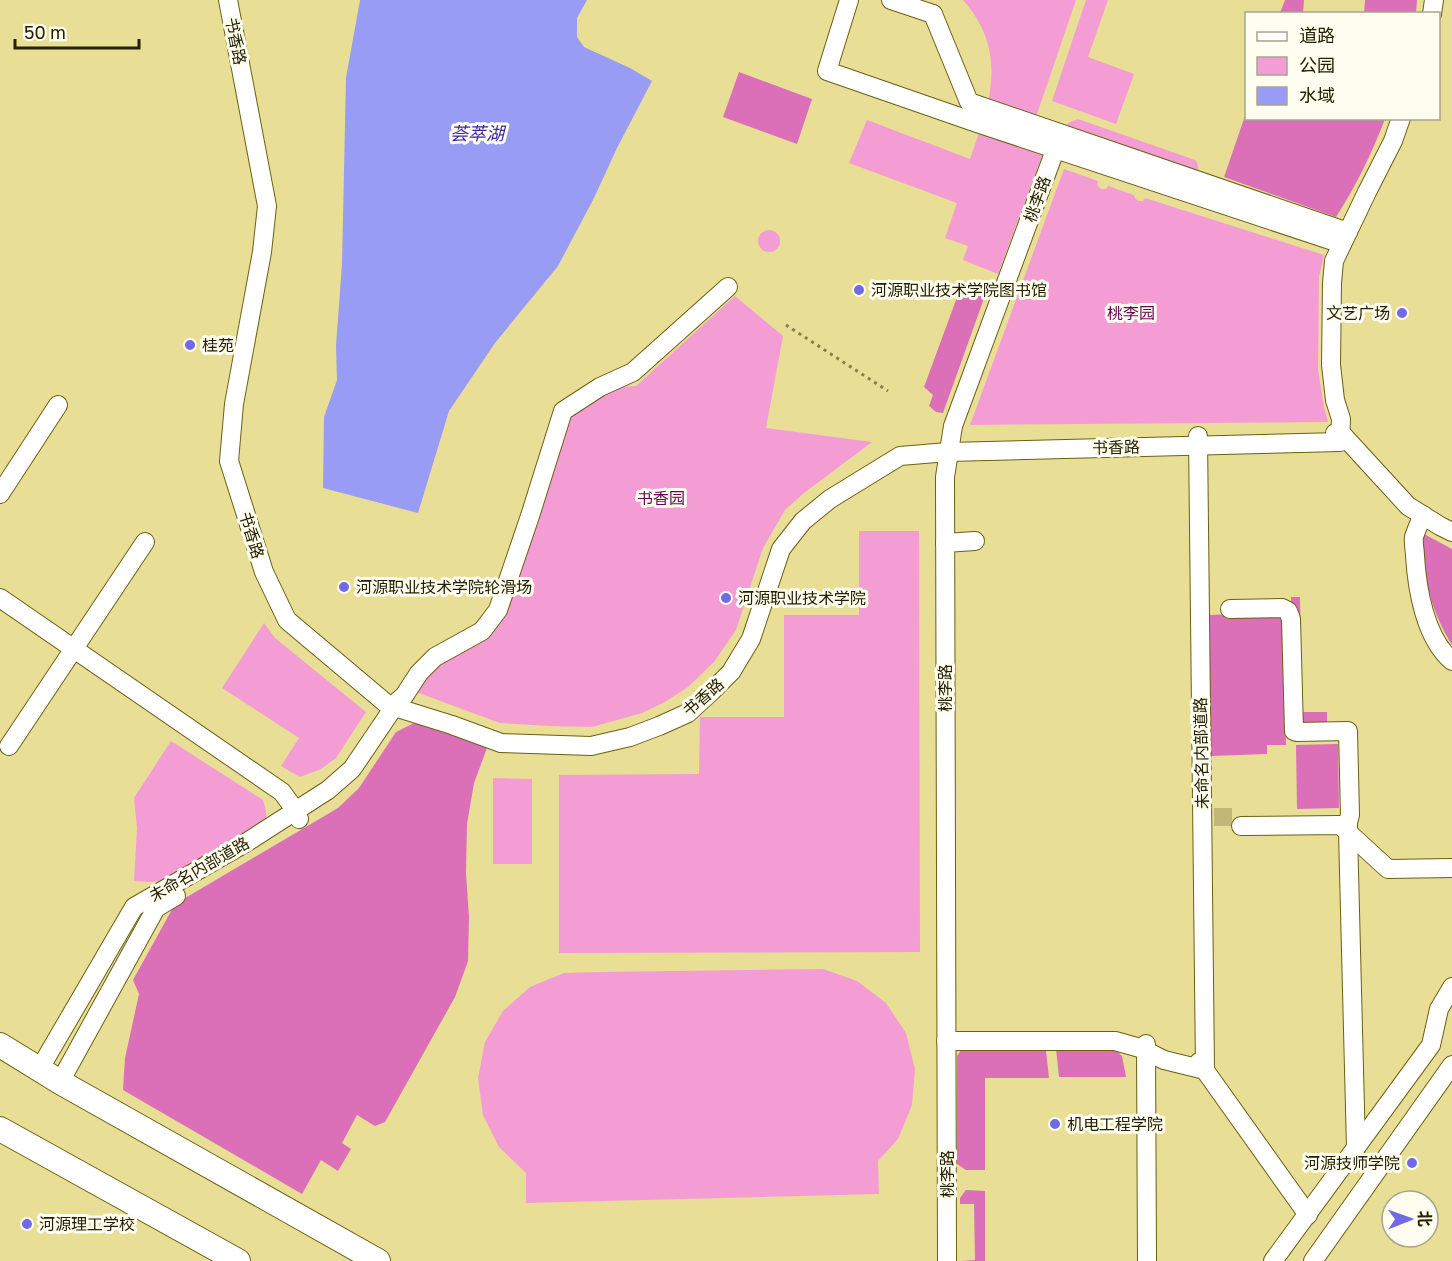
<svg xmlns="http://www.w3.org/2000/svg" width="1452" height="1261" viewBox="0 0 1452 1261" font-family="'Golos Text','Noto Sans SC',sans-serif">
  <style>
    .green { fill: #f49dd5 }
    .forest { fill: #db70b8 }
    .water { fill: #999cf4 }
    .lines { fill: none; stroke-linecap: round; stroke-linejoin: round }
    .minor-tunnel { stroke: #c1b878; stroke-width: 18; stroke-dasharray: 18 9; stroke-linecap: butt }
    .minor-casing { stroke: #6b6013; stroke-width: 20 }
    .major-casing { stroke: #6b6013; stroke-width: 26 }
    .path { stroke: #867f4b; stroke-width: 3; stroke-dasharray: 3 4.5; stroke-linecap: butt }
    .minor { stroke: #fff; stroke-width: 18 }
    .major { stroke: #fff; stroke-width: 24 }
    .poi-dot { fill: #706be5; stroke: #fffdef; stroke-width: 2 }
    .labels { text-anchor: middle; stroke-width: 6; stroke-linejoin: round; paint-order: stroke }
    .street-label { font-size: 16px; fill: #242002; stroke: #fffdef }
    .poi-label { font-size: 16px; fill: #242002; stroke: #fffdef; text-anchor: start }
    .park-label { font-size: 16px; fill: #6a0352; stroke: #fffdef }
    .water-label { font-size: 18px; font-style: italic; fill: #3c25a3; stroke: #fffdef }
  </style>
  <rect width="100%" height="100%" fill="#e8de95"/>
  <g class="green">
    <path d="M 963,0 L 1076,0 L 1035,120 L 988,103 C 996,63 991,32 963,0 Z"/>
    <polygon points="1086,0 1108,0 1088,57 1134,74 1116,124 1052,101"/>
    <path d="M 1078,119 L 1195,160 C 1199,165 1199,169 1196,174 L 1067,129 L 1068,123 Z"/>
    <polygon points="867,120 970,159 980,130 1044,150 998,274 963,260 968,246 945,238 957,203 849,163"/>
    <polygon points="1064,169 1098,181 1097,185 1101,189 1106,189 1108,186 1134,195 1135,198 1138,201 1143,201 1145,198 1324,255 1319,277 1318,370 1324,407 1328,422 970,425"/>
    <circle cx="769" cy="241" r="11"/>
    <polygon points="735,296 783,336 766,428 872,442 804,493 785,510 763,548 736,630 714,662 688,687 665,702 642,713 592,727 550,726 500,723 416,692 440,663 487,637 568,420 582,405 617,387 636,386"/>
    <polygon points="859,531 919,531 920,952 559,953 559,775 699,774 700,717 784,717 784,615 859,615"/>
    <polygon points="264,623 275,638 366,712 336,758 321,769 300,777 281,766 299,738 222,688"/>
    <path d="M 171,741 L 263,800 C 266,809 268,816 264,824 L 167,879 L 152,882 L 134,881 L 137,828 L 134,798 Z"/>
    <polygon points="493,778 532,779 532,864 493,864"/>
    <polygon points="823,969 857,981 886,1003 906,1033 915,1069 912,1105 898,1139 878,1161 879,1194 526,1203 526,1173 499,1147 483,1115 478,1078 485,1042 503,1011 530,987 564,973 600,972"/>
  </g>
  <g class="forest">
    <polygon points="1285,0 1304,0 1303,13 1280,13"/>
    <polygon points="1365,0 1417,0 1416,13 1364,13"/>
    <polygon points="739,72 812,99 797,144 723,117"/>
    <path d="M 1246,113 L 1246,118 L 1385,119 C 1372,153 1356,186 1336,217 L 1224,177 Z"/>
    <polygon points="963,281 987,290 943,413 936,412 929,406 933,395 924,387"/>
    <path d="M 1424,534 L 1452,549 L 1452,645 C 1431,612 1421,572 1424,534 Z"/>
    <polygon points="1291,597 1300,597 1302,712 1327,712 1327,724 1294,724"/>
    <polygon points="1282,613 1286,745 1267,745 1267,754 1210,756 1207,615"/>
    <polygon points="414,723 464,738 487,748 474,783 467,824 466,873 469,917 468,961 455,997 385,1122 375,1126 357,1115 342,1143 351,1149 338,1171 321,1160 302,1194 123,1090 125,1058 139,994 133,980 175,904 338,808 359,788 396,732"/>
    <polygon points="1338,744 1339,808 1297,809 1296,745"/>
    <polygon points="1059,1047 1116,1050 1122,1056 1126,1077 1059,1077 1056,1049"/>
    <polygon points="1044,1048 1046,1051 1049,1078 985,1078 985,1170 966,1170 957,1164 957,1056 961,1050"/>
    <polygon points="966,1190 985,1191 985,1261 961,1261 975,1260 974,1204 960,1204 960,1198"/>
  </g>
  <polygon class="water" points="360,0 587,0 577,18 577,37 584,47 630,68 652,81 617,148 594,198 558,266 495,343 449,411 418,513 323,488 324,417 337,380 336,346 342,264 346,78"/>
  <g class="lines">
    <polyline class="minor-tunnel" points="1214,817 1241,817"/>
    <defs>
      <g id="minor">
        <polyline points="228,0 267,206 262,252 234,404 229,461 264,572 287,620 388,705 452,725 501,743 591,746 630,737 659,726 688,713 712,691 731,672 751,639 781,549 803,521 830,499 900,456 948,452 1340,442 1341,419 1335,400 1331,365 1332,283 1334,261 1367,192 1393,141 1401,118"/>
        <polyline points="849,0 827,71 977,123 1342,244"/>
        <polyline points="891,0 933,14"/>
        <polyline points="933,14 969,102 1348,232"/>
        <polyline points="1432,14 1434,0"/>
        <polyline points="1335,433 1341,433 1408,506 1440,526 1452,532"/>
        <polyline points="0,494 58,405"/>
        <path d="M 1423,515 C 1420,522 1416,530 1414,537 C 1413,543 1415,550 1415,556 C 1417,589 1425,638 1452,661"/>
        <polyline points="945,543 975,541"/>
        <polyline points="0,598 282,792 295,810 299,819"/>
        <polyline points="1230,609 1282,608 1288,611 1291,619 1294,731 1297,732 1348,731 1350,815 1348,822 1348,832 1356,1148"/>
        <polyline points="9,746 145,542"/>
        <polyline points="1241,826 1340,825 1388,869 1452,868"/>
        <polyline points="946,1041 1115,1041 1140,1048 1164,1060 1205,1070 1198,436"/>
        <polyline points="1146,1044 1147,1261"/>
        <polyline points="1199,1062 1308,1215"/>
        <polyline points="39,1070 134,907 247,842 328,790 352,769 398,701 404,696 419,673 435,657 482,631 498,610 530,516 563,411 600,387 633,372 728,287"/>
        <polyline points="60,1082 156,908 176,896"/>
        <polyline points="947,1261 945,477 953,426 1061,134"/>
        <polyline points="1273,1261 1431,1045 1439,1009 1452,987"/>
        <polyline points="1313,1261 1452,1065"/>
      </g>
      <g id="major">
        <polyline points="0,1045 60,1082 378,1261"/>
        <polyline points="0,1129 238,1261"/>
      </g>
    </defs>
    <use href="#minor" class="minor-casing"/>
    <use href="#major" class="major-casing"/>
    <polyline class="path" points="786,325 888,391"/>
    <use href="#minor" class="minor"/>
    <use href="#major" class="major"/>
  </g>
  <g class="poi-dot">
    <circle cx="859" cy="290" r="6"/>
    <circle cx="1402" cy="313" r="6"/>
    <circle cx="190" cy="345" r="6"/>
    <circle cx="344" cy="587" r="6"/>
    <circle cx="726" cy="598" r="6"/>
    <circle cx="1055" cy="1124" r="6"/>
    <circle cx="1412" cy="1163" r="6"/>
    <circle cx="27" cy="1224" r="6"/>
  </g>
  <g class="labels">
    <g class="street-label">
      <text transform="translate(236 41) rotate(79)" y="6">书香路</text>
      <text transform="translate(1037 199) rotate(-70)" y="6">桃李路</text>
      <text transform="translate(1116 447) rotate(-1)" y="6">书香路</text>
      <text transform="translate(252 535) rotate(73)" y="6">书香路</text>
      <text transform="translate(945 688) rotate(-90)" y="6">桃李路</text>
      <text transform="translate(703 697) rotate(-41)" y="6">书香路</text>
      <text transform="translate(1201 753) rotate(-91)" y="6">未命名内部道路</text>
      <text transform="translate(199 869) rotate(-30)" y="6">未命名内部道路</text>
      <text transform="translate(947 1174) rotate(-90)" y="6">桃李路</text>
    </g>
    <g class="poi-label">
      <text x="871" y="296">河源职业技术学院图书馆</text>
      <text x="1390" y="319" text-anchor="end">文艺广场</text>
      <text x="202" y="351">桂苑</text>
      <text x="356" y="593">河源职业技术学院轮滑场</text>
      <text x="738" y="604">河源职业技术学院</text>
      <text x="1067" y="1130">机电工程学院</text>
      <text x="1400" y="1169" text-anchor="end">河源技师学院</text>
      <text x="39" y="1230">河源理工学校</text>
    </g>
    <g class="park-label">
      <text x="1131" y="319">桃李园</text>
      <text x="661" y="504">书香园</text>
    </g>
    <g class="water-label">
      <text x="477" y="140">荟萃湖</text>
    </g>
  </g>
  <rect x="1245" y="12" width="195" height="108" fill="#fffdef" stroke="#a7a590" stroke-width="1.5"/>
  <rect x="1257" y="32" width="30" height="9" fill="#ffffff" stroke="#a7a590" stroke-width="1.5"/>
  <text x="1299" y="42" font-size="18" fill="#242002">道路</text>
  <rect x="1257" y="57" width="30" height="18" fill="#f49dd5" stroke="#a7a590" stroke-width="1.5"/>
  <text x="1299" y="72" font-size="18" fill="#242002">公园</text>
  <rect x="1257" y="87" width="30" height="18" fill="#999cf4" stroke="#a7a590" stroke-width="1.5"/>
  <text x="1299" y="102" font-size="18" fill="#242002">水域</text>
  <g transform="translate(1410 1219) rotate(89)"><circle r="28" fill="#fffdef" stroke="#a7a590" stroke-width="1.5"/>
  <path d="M0-4.5L10 22L0 15L-10 22Z" fill="#706be5"/>
  <text y="-9" font-size="16" font-weight="bold" text-anchor="middle" fill="#242002">北</text>
  </g>
  <path d="M15 39v9h124v-9" fill="none" stroke="#242002" stroke-width="3"/>
  <text x="24" y="39" font-size="18" fill="#242002" stroke="#fffdef" stroke-width="4.5" paint-order="stroke">50 m</text>
</svg>
